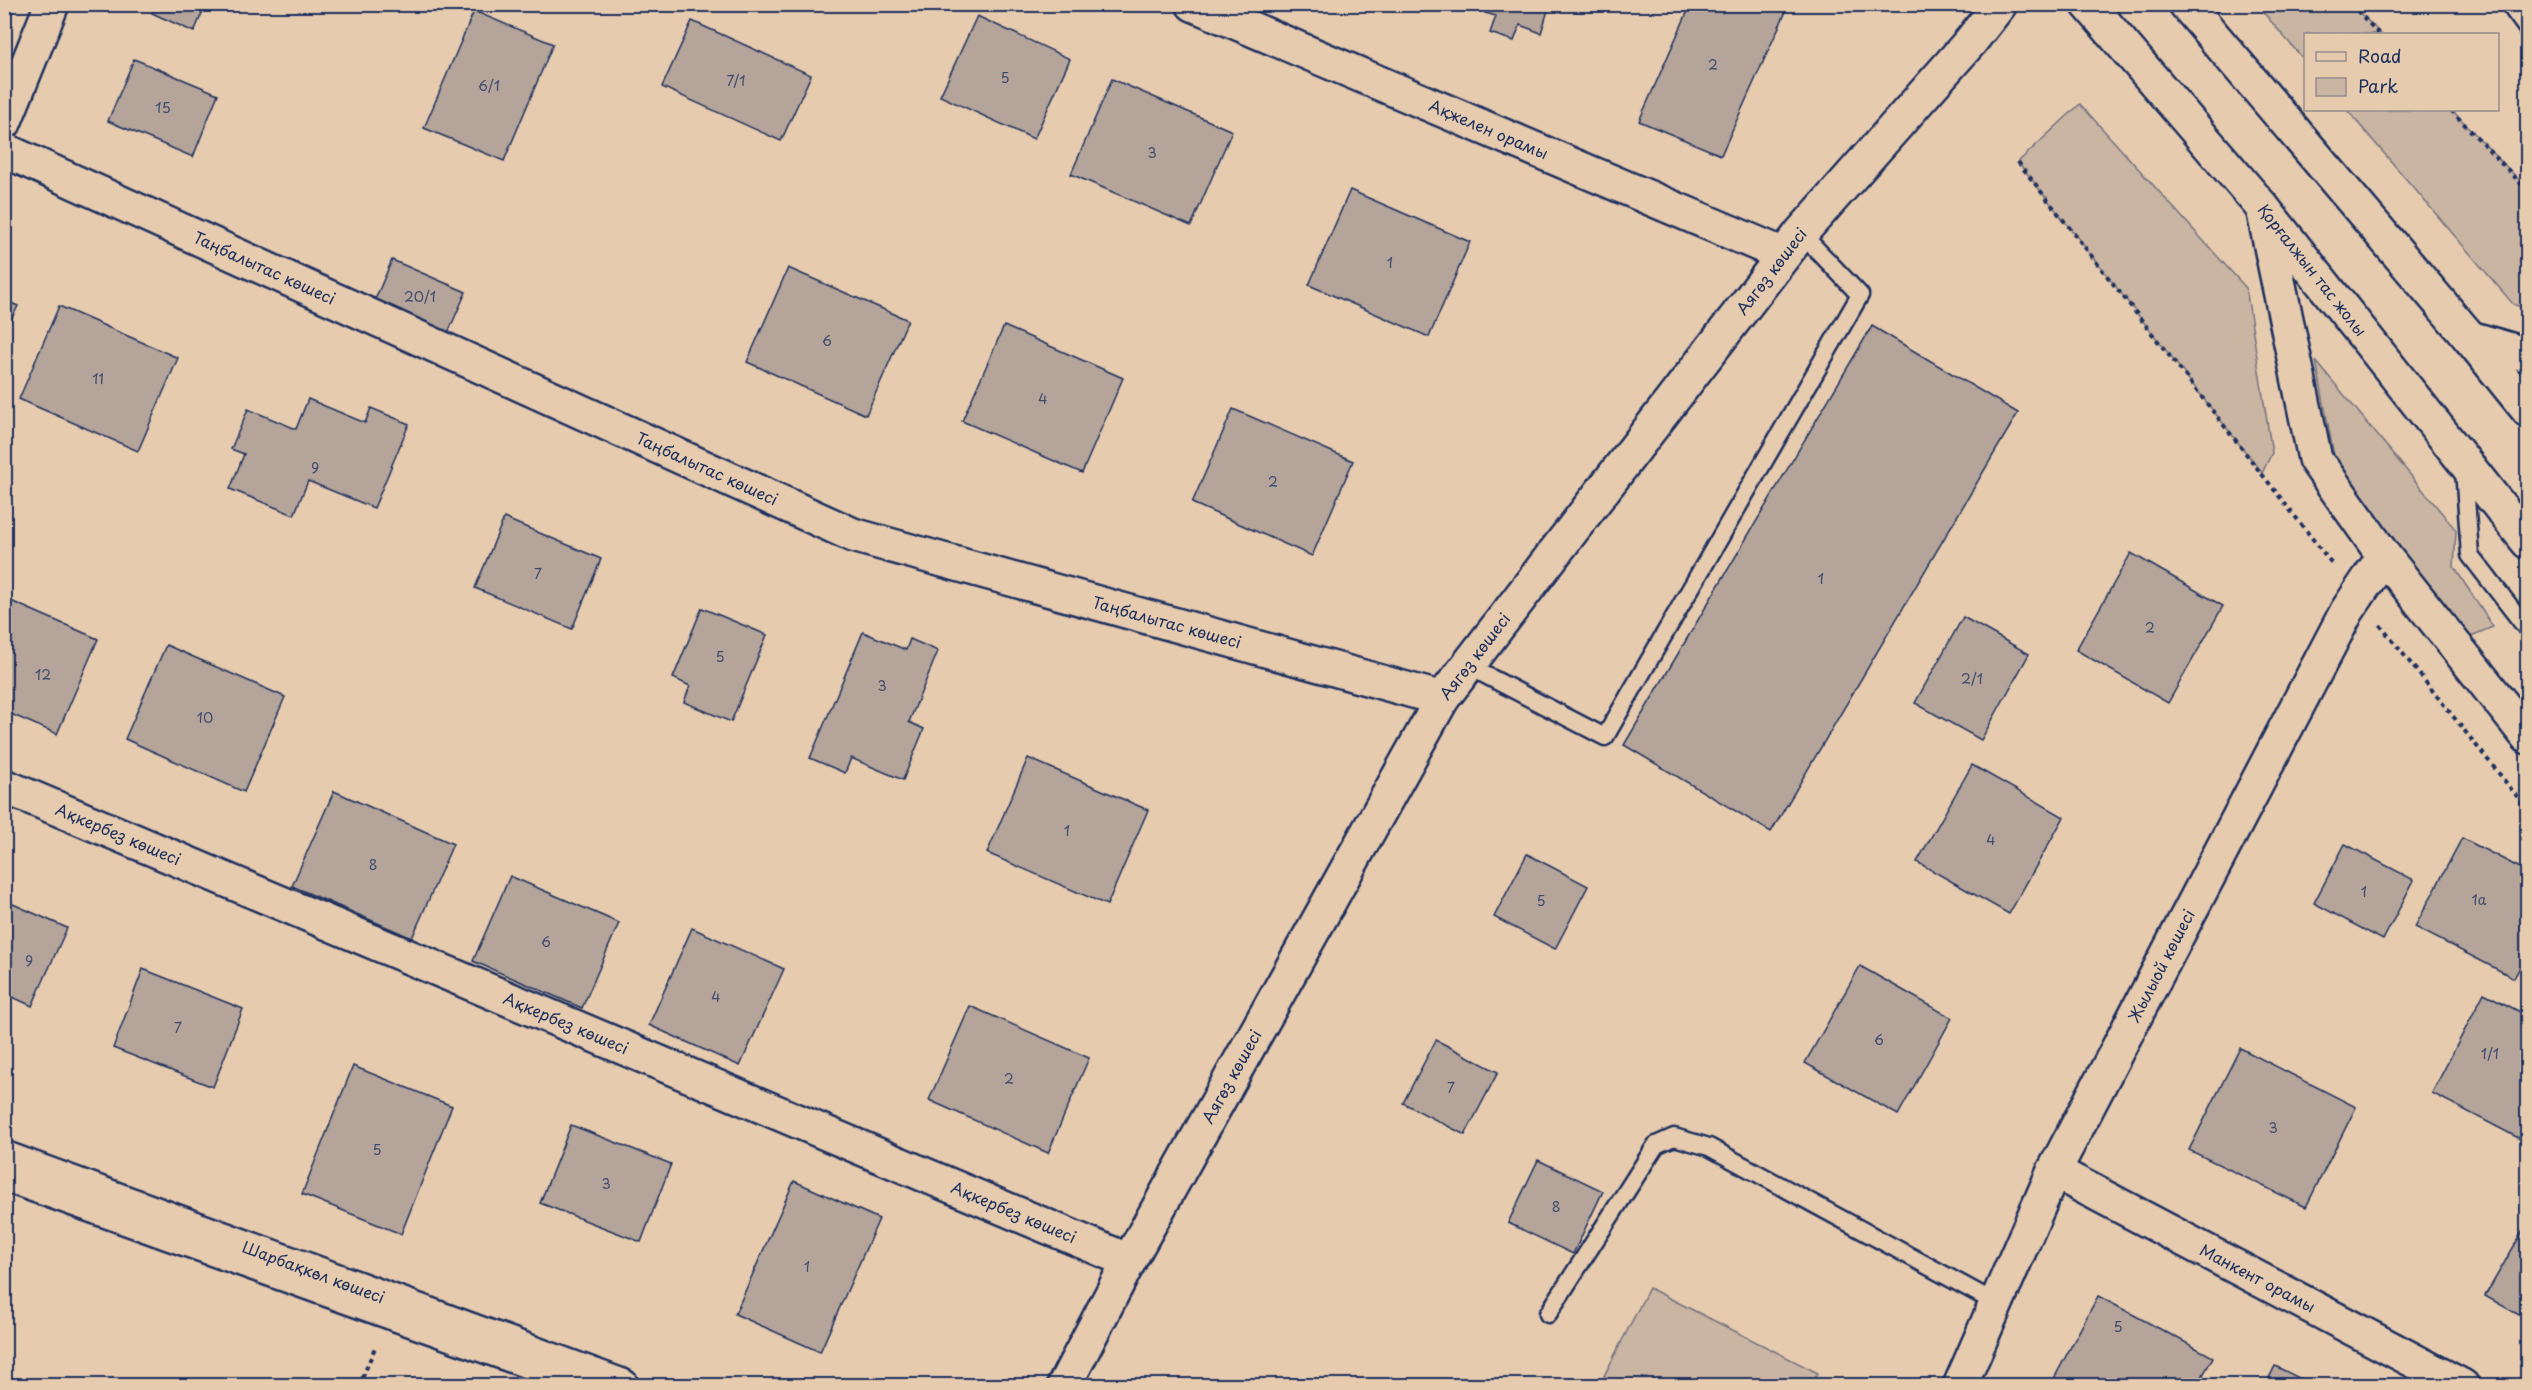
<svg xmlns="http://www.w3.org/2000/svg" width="2532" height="1390" viewBox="0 0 2532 1390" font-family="'Playpen Sans',sans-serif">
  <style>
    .green { fill: #cab4a2; stroke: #727280; stroke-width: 1.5 }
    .building { fill: #b4a49a; stroke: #1b2f5e; stroke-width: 1.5 }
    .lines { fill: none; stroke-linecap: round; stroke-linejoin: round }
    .service-casing { stroke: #1b2f5e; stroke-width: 21 }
    .minor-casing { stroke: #1b2f5e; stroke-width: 38 }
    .primary-casing { stroke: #1b2f5e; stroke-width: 38 }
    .path { stroke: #1b2f5e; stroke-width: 4; stroke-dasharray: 4.5 4.5; stroke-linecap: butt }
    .service { stroke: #e7cbae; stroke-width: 16 }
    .minor { stroke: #e7cbae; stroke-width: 33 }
    .primary { stroke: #e7cbae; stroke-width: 33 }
    .labels { text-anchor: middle; stroke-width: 5; stroke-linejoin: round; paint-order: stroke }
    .number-label { font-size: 14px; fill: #414c6d }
    .street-label { font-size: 16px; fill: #1b2f5e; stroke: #e7cbae }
  </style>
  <rect width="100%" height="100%" fill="#e7cbae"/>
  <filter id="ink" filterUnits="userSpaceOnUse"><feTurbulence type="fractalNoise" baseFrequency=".0167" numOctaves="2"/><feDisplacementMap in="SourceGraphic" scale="12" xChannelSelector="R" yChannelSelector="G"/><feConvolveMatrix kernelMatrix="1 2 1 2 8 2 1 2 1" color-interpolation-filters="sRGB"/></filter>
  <g filter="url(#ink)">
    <g class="green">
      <polygon points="2257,5 2352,5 2381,34 2306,34 2305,61"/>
      <polygon points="2080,104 2246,288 2272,453 2262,473 2018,162"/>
      <polygon points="2347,110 2452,110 2521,182 2527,191 2527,310 2513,304"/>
      <polygon points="2316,361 2456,530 2454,567 2493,627 2466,638 2337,472"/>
      <polygon points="1649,1288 1818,1373 1811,1385 1624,1385 1604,1376"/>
    </g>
    <g class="building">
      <polygon points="155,4 206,4 194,32 152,13"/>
      <polygon points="1488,4 1550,4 1541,33 1520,25 1514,41 1490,33 1496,16 1485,13"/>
      <polygon points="1691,4 1777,4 1787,9 1721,155 1639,121"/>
      <polygon points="474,11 553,44 504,161 424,128"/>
      <polygon points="977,16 1070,59 1034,139 940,96"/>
      <polygon points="692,21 811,75 781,141 662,87"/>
      <polygon points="134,59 218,94 193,157 108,121"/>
      <polygon points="1112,79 1232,131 1191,226 1071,174"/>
      <polygon points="1350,190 1470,242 1429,337 1309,285"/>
      <polygon points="392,260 466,292 447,335 374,302"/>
      <polygon points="788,268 908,320 866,415 747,362"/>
      <polygon points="4,300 18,306 4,334"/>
      <polygon points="59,306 178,358 138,451 19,399"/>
      <polygon points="1004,326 1123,378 1082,473 962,421"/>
      <polygon points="1872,326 2018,413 1771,832 1624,745"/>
      <polygon points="308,399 365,423 371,408 409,424 374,508 308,481 294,515 230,489 244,454 231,449 248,409 296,429"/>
      <polygon points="1233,409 1353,461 1312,556 1192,503"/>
      <polygon points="504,518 601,559 572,629 475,588"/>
      <polygon points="2131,553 2223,606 2168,703 2076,650"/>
      <polygon points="4,598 98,639 57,734 4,711"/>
      <polygon points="702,608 767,635 731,722 684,702 690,686 673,678"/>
      <polygon points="1963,617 2029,654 1981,740 1915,703"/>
      <polygon points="863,632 906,650 910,639 938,651 909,722 924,729 903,780 851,758 845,773 810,758"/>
      <polygon points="166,645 285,697 244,792 125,739"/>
      <polygon points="1028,758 1148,810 1107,905 987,853"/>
      <polygon points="1972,765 2064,817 2009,914 1917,862"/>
      <polygon points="334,791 453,844 412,938 292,886"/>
      <polygon points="2462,838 2528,872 2528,953 2514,978 2415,927"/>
      <polygon points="2345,844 2414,880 2383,940 2314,903"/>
      <polygon points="1527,854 1588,886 1555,949 1494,917"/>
      <polygon points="510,876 619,923 582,1008 473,961"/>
      <polygon points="4,900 67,928 32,1006 4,993"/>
      <polygon points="692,928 784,969 740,1066 649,1025"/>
      <polygon points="1860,966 1952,1018 1898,1115 1805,1063"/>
      <polygon points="143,969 243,1009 213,1087 113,1048"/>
      <polygon points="2484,993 2528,1016 2528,1143 2432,1093"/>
      <polygon points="970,1006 1089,1058 1048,1153 929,1100"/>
      <polygon points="1436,1040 1498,1072 1465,1135 1403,1103"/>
      <polygon points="2240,1048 2356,1107 2306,1207 2189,1150"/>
      <polygon points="353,1066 452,1106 401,1234 302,1194"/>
      <polygon points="571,1125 671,1164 641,1242 540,1203"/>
      <polygon points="1538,1160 1603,1191 1573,1254 1508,1223"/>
      <polygon points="794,1181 879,1219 820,1352 735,1314"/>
      <polygon points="2528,1222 2528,1320 2485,1296"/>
      <polygon points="2098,1296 2213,1357 2197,1386 2050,1386"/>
      <polygon points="2275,1366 2315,1386 2265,1386"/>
    </g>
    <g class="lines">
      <defs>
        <g id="service">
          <polyline points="2509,4 2528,30"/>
          <polyline points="2464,469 2470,555 2528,630"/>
          <polyline points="1468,666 1605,737 1860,295 1801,233"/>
          <polyline points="4,1183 572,1386"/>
          <polyline points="1548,1314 1656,1145 1674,1137 1709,1147 1996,1303"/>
        </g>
        <g id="minor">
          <path id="s1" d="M 1193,4 L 1784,255"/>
          <polyline points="4,123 52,4"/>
          <path id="s2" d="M 4,150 L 853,535 L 1442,699"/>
          <polyline points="2263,208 2315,459 2384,556 2528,737"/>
          <polyline points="2470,338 2528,355"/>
          <path id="s3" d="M 4,786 L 1129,1261"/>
          <path id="s4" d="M 4,1158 L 622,1386"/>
          <path id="s5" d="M 2054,1171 L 2462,1386"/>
          <path id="s6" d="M 1064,1386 L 1129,1261 L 1442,699 L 1801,233 L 1971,41 L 2000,4"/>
          <path id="s7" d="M 1960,1386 L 2054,1171 L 2347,611 L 2384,556"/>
        </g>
        <g id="primary">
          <path id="s8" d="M 2088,4 L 2263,208 L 2528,542"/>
          <polyline points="2186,4 2470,338 2528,410"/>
        </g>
      </defs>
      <use href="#service" class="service-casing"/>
      <use href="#minor" class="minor-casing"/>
      <use href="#primary" class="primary-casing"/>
      <g class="path">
        <polyline points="2351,4 2379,34"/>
        <polyline points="2451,110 2528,191"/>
        <polyline points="2018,162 2333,565"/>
        <polyline points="2380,625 2528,810"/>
        <polyline points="359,1386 376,1345"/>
      </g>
      <use href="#service" class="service"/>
      <use href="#minor" class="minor"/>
      <use href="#primary" class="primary"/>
    </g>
  </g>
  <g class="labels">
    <g class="number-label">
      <text x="1713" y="70">2</text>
      <text x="1005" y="83">5</text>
      <text x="736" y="86">7/1</text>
      <text x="489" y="91">6/1</text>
      <text x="163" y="113">15</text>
      <text x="1152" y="158">3</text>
      <text x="1390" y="268">1</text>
      <text x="420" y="302">20/1</text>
      <text x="827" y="346">6</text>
      <text x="98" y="384">11</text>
      <text x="1043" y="404">4</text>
      <text x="315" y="473">9</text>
      <text x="1273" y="487">2</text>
      <text x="538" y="579">7</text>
      <text x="1821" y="584">1</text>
      <text x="2150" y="633">2</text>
      <text x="720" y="662">5</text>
      <text x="43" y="680">12</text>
      <text x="1972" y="684">2/1</text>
      <text x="882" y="691">3</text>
      <text x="205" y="723">10</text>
      <text x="1067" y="836">1</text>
      <text x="1991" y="845">4</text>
      <text x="373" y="870">8</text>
      <text x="2364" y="897">1</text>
      <text x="2479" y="905">1а</text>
      <text x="1541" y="906">5</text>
      <text x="546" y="947">6</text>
      <text x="29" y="966">9</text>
      <text x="716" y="1002">4</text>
      <text x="178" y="1033">7</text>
      <text x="1879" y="1045">6</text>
      <text x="2490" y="1059">1/1</text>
      <text x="1009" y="1084">2</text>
      <text x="1451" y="1093">7</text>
      <text x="2273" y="1133">3</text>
      <text x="377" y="1155">5</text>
      <text x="606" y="1189">3</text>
      <text x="1556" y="1212">8</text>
      <text x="807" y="1272">1</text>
      <text x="2118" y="1332">5</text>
    </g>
    <g class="street-label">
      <text dy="6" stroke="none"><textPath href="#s1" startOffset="321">Ақжелен орамы</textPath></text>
      <text dy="6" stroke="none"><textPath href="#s2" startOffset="286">Таңбалытас көшесі</textPath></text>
      <text dy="6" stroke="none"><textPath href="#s8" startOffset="348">Қорғалжын тас жолы</textPath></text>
      <text dy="6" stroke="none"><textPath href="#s6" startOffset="1324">Аягөз көшесі</textPath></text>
      <text dy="6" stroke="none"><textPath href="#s2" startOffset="772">Таңбалытас көшесі</textPath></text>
      <text dy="6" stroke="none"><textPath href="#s2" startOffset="1258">Таңбалытас көшесі</textPath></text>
      <text dy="6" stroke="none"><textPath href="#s6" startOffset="838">Аягөз көшесі</textPath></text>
      <text dy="6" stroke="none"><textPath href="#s3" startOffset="124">Ақкербез көшесі</textPath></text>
      <text dy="6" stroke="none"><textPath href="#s7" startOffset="466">Жылыой көшесі</textPath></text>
      <text dy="6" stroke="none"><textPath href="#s3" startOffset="610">Ақкербез көшесі</textPath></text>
      <text dy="6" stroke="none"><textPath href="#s6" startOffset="352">Аягөз көшесі</textPath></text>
      <text dy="6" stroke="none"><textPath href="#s3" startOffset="1096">Ақкербез көшесі</textPath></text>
      <text dy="6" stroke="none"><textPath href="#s4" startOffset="330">Шарбақкөл көшесі</textPath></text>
      <text dy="6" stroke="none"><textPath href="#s5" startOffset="230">Манкент орамы</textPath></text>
    </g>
  </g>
  <rect width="2532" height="1390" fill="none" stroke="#e7cbae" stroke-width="24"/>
  <rect x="12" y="12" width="2508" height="1366" fill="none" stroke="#1b2f5e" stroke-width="2" filter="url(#ink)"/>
  <rect x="2304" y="33" width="195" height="78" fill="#e7cbae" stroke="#958d8e" stroke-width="1.5"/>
  <rect x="2316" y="52" width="30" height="9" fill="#e7cbae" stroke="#958d8e" stroke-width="1.5"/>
  <text x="2358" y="63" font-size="18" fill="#1b2f5e">Road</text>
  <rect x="2316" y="78" width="30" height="18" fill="#cab4a2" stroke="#958d8e" stroke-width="1.5"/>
  <text x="2358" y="93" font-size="18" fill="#1b2f5e">Park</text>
</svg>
